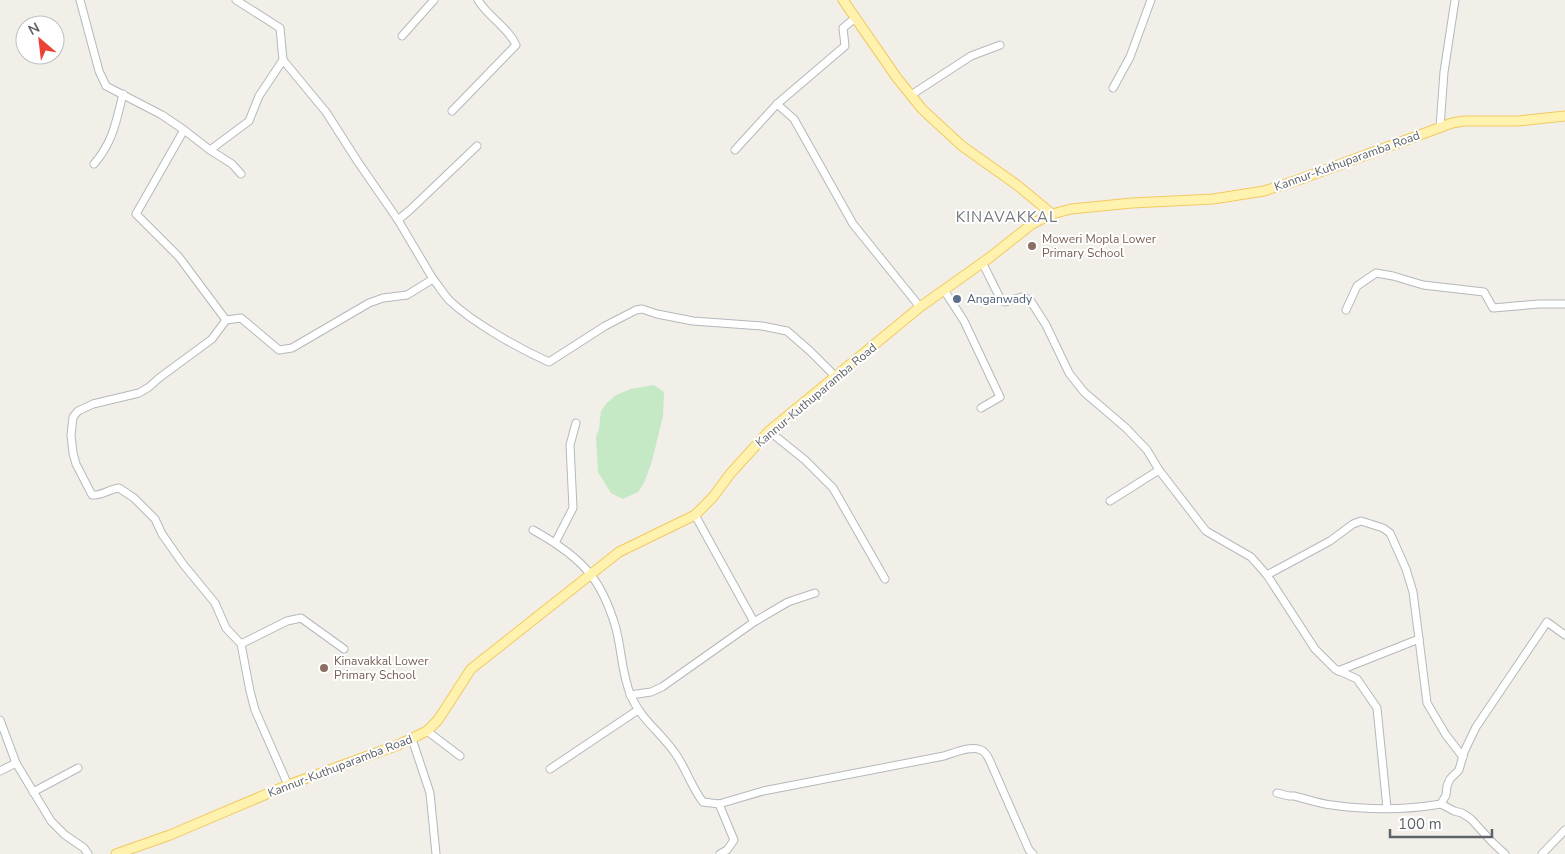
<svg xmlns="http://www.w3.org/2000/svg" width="1565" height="854" viewBox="0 0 1565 854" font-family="'Nunito Sans',sans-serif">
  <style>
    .green { fill: #c5e8c5 }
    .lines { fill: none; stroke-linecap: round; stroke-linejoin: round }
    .minor-casing { stroke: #b5b8bc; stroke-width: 9 }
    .major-casing { stroke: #f2c960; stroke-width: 11 }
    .minor { stroke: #fff; stroke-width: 7 }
    .major { stroke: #fff2af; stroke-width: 9 }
    .education-dot { fill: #8d6e63; stroke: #fff; stroke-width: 2 }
    .service-dot { fill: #5c6f8a; stroke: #fff; stroke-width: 2 }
    .labels { text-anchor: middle; stroke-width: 4; stroke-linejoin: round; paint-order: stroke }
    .street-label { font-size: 12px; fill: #5f6368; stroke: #fff }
    .education-label { font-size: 12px; fill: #785e54; stroke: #fff; text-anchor: start }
    .service-label { font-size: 12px; fill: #4e5e75; stroke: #fff; text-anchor: start }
    .quarter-label { font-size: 15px; letter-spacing: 1px; fill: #70757a; stroke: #fff }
  </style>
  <rect width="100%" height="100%" fill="#f1efe8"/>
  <polygon class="green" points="654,385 664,392 663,416 652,461 644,483 638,492 623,499 611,493 598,472 596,437 599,429 601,411 607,403 616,395 631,389"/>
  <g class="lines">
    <defs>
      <g id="minor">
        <polyline points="80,0 99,71 106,86 162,115 184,130"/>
        <path d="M 236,0 L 280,28 L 283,60 L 259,96 L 249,121 L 210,150 L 184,130 L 136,214 L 179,257 L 226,320 L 241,318 L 279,350 L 292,348 L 369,303 L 383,298 L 407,295 L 433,279 C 439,286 444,295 450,301 C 475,324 518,348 549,362 L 605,326 L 636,310 L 642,309 L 657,314 L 693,321 L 762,326 L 787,331 L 810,351 L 836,377"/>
        <polyline points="855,18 843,28 845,46 777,104 794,119 853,224 920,307"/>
        <polyline points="402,36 434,0"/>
        <polyline points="283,60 326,112 358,162 398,220 433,279"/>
        <polyline points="1113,88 1130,57 1151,0"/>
        <polyline points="911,95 971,56 1000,45"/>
        <path d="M 452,111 L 516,45 C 508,27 488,17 478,0"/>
        <polyline points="1440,127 1444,72 1455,0"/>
        <polyline points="210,150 232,164 241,174"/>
        <polyline points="735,150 777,104"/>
        <path d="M 94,164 C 113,142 116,122 123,94"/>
        <polyline points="398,220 411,209 477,146"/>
        <polyline points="982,262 1001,300 1005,302 1022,297 1030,300 1046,325 1069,373 1084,392 1126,428 1147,450 1159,470 1206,531 1251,557 1267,575 1315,649 1335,669 1357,679 1377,708 1387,808"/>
        <polyline points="944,290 964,321 1000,397 981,408"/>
        <polyline points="1346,310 1357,286 1376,273 1393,276 1423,285 1484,292 1493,308 1539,304 1565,304"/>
        <path d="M 226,320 L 212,339 L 159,378 L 149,387 L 139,393 L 93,404 L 78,411 L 73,417 L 71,435 L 73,453 L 76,464 L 92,495 C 102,496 109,489 119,488 L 134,498 L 155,519 L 162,534 L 183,564 L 215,603 L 226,628 L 241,644 L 250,691 L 255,710 L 288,785"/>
        <polyline points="769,431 805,460 833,488 885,579"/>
        <polyline points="1110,501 1159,470"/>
        <path d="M 533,530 C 551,540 577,557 590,574 C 601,587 610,609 615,625 C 622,648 621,673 631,696 C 641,720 663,734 677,756 C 687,771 692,788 703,802 L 719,804 L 763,791 L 944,756 C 954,753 971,745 981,750 C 985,751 987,756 989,759 L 1029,850 L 1033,854"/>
        <polyline points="555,543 573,508 570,445 576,423"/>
        <polyline points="1267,575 1330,541 1353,524 1361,521 1383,528 1390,533 1406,569 1413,592 1419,639"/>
        <polyline points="754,622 788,602 815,593"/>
        <polyline points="241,644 287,621 301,618 344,649"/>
        <polyline points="1338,671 1419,639 1427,703 1446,735 1463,757"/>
        <polyline points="630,695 651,692 662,687 754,622 695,515"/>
        <polyline points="0,720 16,763 51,821 65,835 84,848 88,854"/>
        <polyline points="427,731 460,756"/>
        <polyline points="412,739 430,793 436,854"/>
        <polyline points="550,769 638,710"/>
        <polyline points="0,771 16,763"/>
        <polyline points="33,792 78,768"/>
        <path d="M 1277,793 L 1289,796 L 1294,796 C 1307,799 1320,804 1332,805 C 1367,810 1406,810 1441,804 L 1446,795 L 1447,786 L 1450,779 L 1459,770 L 1464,752 L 1476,727 L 1547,622 L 1565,635"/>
        <polyline points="719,804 734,840 727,850 720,854"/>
        <polyline points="1441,804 1454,811 1462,813 1471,819 1492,842 1505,854"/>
        <polyline points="1542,854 1565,830"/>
      </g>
      <g id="major">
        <polyline points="843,0 897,78 922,109 962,146 1017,185 1052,214"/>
        <polyline points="116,854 170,835 288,785 398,745 427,731 438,720 471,669 619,552 695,515 713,497 730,474 769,431 920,307 989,258 1032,224 1052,214 1071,209 1132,203 1213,199 1264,191 1298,180 1452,123 1464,121 1518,121 1565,116"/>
      </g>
    </defs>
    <use href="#minor" class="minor-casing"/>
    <use href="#major" class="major-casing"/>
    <use href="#minor" class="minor"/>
    <use href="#major" class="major"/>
  </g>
  <g class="education-dot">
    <circle cx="1032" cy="246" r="5"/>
    <circle cx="324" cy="668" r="5"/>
  </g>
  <circle class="service-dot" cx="957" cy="299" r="5"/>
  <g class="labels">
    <g class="street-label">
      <text transform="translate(1347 161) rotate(-20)" y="4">Kannur-Kuthuparamba Road</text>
      <text transform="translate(816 395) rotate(-40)" y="4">Kannur-Kuthuparamba Road</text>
      <text transform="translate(340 766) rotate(-21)" y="4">Kannur-Kuthuparamba Road</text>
    </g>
    <g class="education-label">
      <text x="1042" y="243">Moweri Mopla Lower<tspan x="1042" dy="14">Primary School</tspan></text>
      <text x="334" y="665">Kinavakkal Lower<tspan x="334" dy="14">Primary School</tspan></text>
    </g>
    <g class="service-label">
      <text x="967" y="303">Anganwady</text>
    </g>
    <g class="quarter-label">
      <text x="1007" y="222">KINAVAKKAL</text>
    </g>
  </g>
  <g transform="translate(40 40) rotate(332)"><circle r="24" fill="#ffffff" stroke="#bfc1c3"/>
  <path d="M0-4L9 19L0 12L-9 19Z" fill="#ea4335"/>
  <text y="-8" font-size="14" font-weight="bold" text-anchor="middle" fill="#5f6368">N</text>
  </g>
  <path d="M1390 829v8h102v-8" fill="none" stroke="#5f6368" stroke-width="2.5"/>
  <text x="1398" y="829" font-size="15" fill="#5f6368" stroke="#ffffff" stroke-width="4" paint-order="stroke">100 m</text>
</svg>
